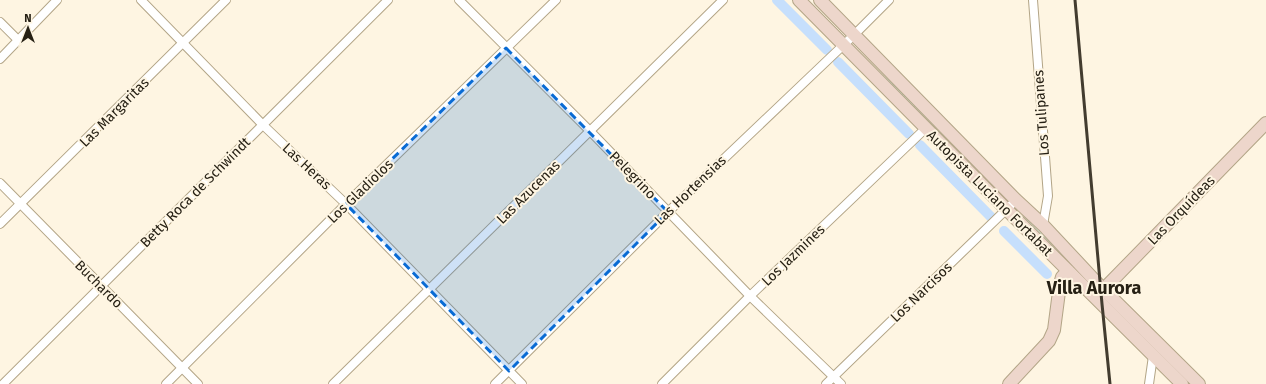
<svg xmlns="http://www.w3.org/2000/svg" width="1266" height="384" viewBox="0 0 1266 384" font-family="'Fira Sans',sans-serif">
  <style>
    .grass { fill: url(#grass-tufts) }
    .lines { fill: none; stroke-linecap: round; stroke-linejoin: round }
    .canal { stroke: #c6dffc; stroke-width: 10 }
    .street-casing { stroke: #b3a587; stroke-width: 10 }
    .secondary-casing { stroke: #b3a587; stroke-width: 14 }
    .street { stroke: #fff; stroke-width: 8 }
    .secondary { stroke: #edd6cb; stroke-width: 12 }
    .rail { stroke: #433c2f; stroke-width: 3 }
    .marked { fill: #096bd4; fill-opacity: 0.2; stroke: #096bd4; stroke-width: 3; stroke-dasharray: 8 5; stroke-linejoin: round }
    .labels { text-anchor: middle; stroke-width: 4; stroke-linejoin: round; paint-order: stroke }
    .street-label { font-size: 14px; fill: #262014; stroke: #fef5e2 }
    .district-label { font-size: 18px; font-weight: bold; fill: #262014; stroke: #fef5e2 }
  </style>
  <defs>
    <pattern id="grass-tufts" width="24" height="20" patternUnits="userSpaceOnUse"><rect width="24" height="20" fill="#ceebdc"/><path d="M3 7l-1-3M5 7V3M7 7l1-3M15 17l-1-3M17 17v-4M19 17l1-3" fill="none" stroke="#b1c9bc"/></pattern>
  </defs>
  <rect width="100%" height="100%" fill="#fef5e2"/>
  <g class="grass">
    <polygon points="861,54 885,77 893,82 1006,197 1003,200 860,55"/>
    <polygon points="1024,216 1093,284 1090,287 1022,219"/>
  </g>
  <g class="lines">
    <g class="canal">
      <polyline points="777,0 827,50"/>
      <polyline points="838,62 909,134"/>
      <polyline points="920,145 993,219"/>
      <polyline points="1004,231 1047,274"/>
    </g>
    <defs>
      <g id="street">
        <polyline points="141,0 263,125 346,204 522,384"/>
        <polyline points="459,0 590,131 750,296 841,384"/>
        <polyline points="1033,0 1048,196 1043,225"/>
        <polyline points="0,22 18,40"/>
        <polyline points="0,59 57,0"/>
        <polyline points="0,183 198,384"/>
        <polyline points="0,224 226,0"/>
        <polyline points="3,384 388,0"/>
        <polyline points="166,384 346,204 556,0"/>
        <polyline points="333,384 723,0"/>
        <polyline points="495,384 668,212 854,35 889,0"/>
        <polyline points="662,384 750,296 926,128"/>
        <polyline points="826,384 1016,200"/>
        <polyline points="1149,384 1153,356"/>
      </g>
      <g id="secondary">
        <polyline points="799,0 1007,210 1182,384"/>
        <polyline points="820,0 1016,200 1043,225 1100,286 1199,384"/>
        <polyline points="1099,294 1266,123"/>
        <polyline points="1009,384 1049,341 1054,330 1060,284 1062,277 1068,271"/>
      </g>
    </defs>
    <use href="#street" class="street-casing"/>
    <use href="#secondary" class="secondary-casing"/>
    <use href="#street" class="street"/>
    <use href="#secondary" class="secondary"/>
    <polyline class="rail" points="1075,0 1102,304 1110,384"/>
  </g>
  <path class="marked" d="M 506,48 L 668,212 L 509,371 L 346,204 Z"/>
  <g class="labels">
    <g class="street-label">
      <text transform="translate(114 112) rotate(-45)" y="5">Las Margaritas</text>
      <text transform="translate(1041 113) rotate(-94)" y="5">Los Tulipanes</text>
      <text transform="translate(307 166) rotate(43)" y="5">Las Heras</text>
      <text transform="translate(633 175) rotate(46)" y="5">Pelegrino</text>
      <text transform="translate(690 190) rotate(-44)" y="5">Las Hortensias</text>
      <text transform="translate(360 191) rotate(-44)" y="5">Los Gladiolos</text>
      <text transform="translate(195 192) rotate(-45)" y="5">Betty Roca de Schwindt</text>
      <text transform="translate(528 192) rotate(-45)" y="5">Las Azucenas</text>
      <text transform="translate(990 193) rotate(45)" y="5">Autopista Luciano Fortabat</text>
      <text transform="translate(1181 210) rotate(-46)" y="5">Las Orquídeas</text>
      <text transform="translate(793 255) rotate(-44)" y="5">Los Jazmines</text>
      <text transform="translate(99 284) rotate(45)" y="5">Buchardo</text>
      <text transform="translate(921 292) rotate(-44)" y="5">Los Narcisos</text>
    </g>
    <g class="district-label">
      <text x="1094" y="294">Villa Aurora</text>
    </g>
  </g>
  <g transform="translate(28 28)" stroke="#fef5e2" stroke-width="3" paint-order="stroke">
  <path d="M0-3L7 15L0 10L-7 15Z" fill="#262014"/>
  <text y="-6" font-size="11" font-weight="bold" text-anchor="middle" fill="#262014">N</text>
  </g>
</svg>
